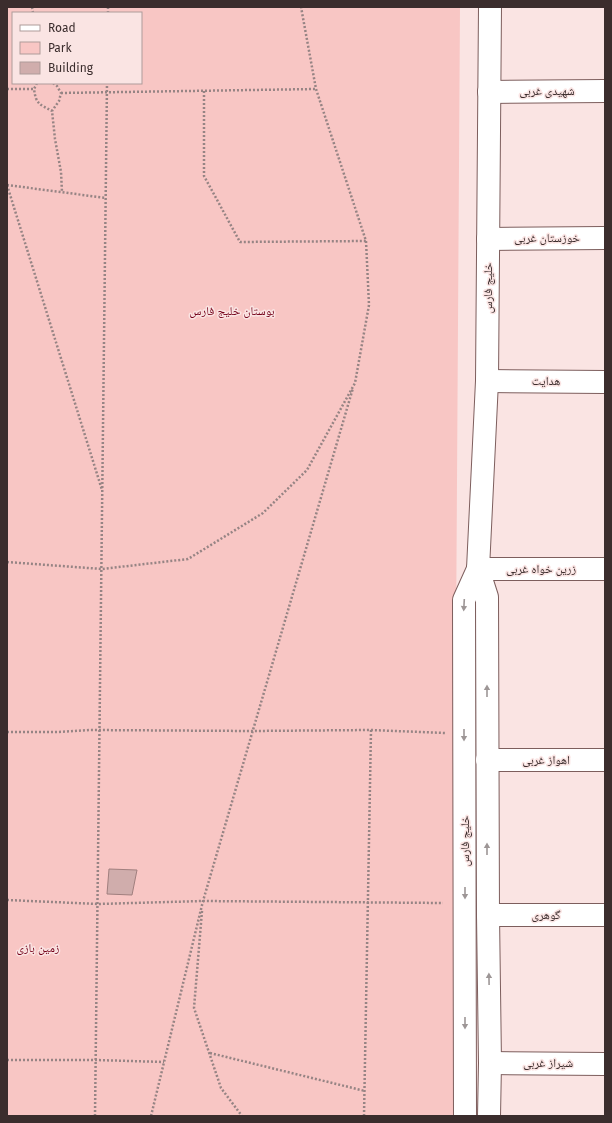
<svg xmlns="http://www.w3.org/2000/svg" width="612" height="1123" viewBox="0 0 612 1123" font-family="'Fira Sans','Noto Naskh Arabic',sans-serif">
  <style>
    .green { fill: #f8c6c4; fill-rule: evenodd }
    .building { fill: #d0adac; stroke: #a07f7e }
    .lines { fill: none; stroke-linecap: round; stroke-linejoin: round }
    .minor-casing { stroke: #7d5e5d; stroke-width: 24 }
    .major-casing { stroke: #7d5e5d; stroke-width: 24 }
    .path { stroke: #968484; stroke-width: 2.5; stroke-dasharray: 2 2; stroke-linecap: butt }
    .minor { stroke: #fff; stroke-width: 22 }
    .major { stroke: #fff; stroke-width: 22 }
    .oneway { fill: #9d9696 }
    .labels { text-anchor: middle; stroke-width: 3; stroke-linejoin: round; paint-order: stroke }
    .street-label { font-size: 12px; fill: #3b2d2d; stroke: #fae4e3 }
    .park-label { font-size: 12px; fill: #740019; stroke: #fae4e3 }
  </style>
  <rect width="100%" height="100%" fill="#fae4e3"/>
  <path class="green" d="M 7,7 L 460,7 L 453,1116 L 7,1116 ZM 13,13 L 141,13 L 141,83 L 13,83 Z"/>
  <polygon class="building" points="109,869 137,870 132,895 107,894"/>
  <g class="lines">
    <defs>
      <g id="minor">
        <polyline points="489,92 605,91"/>
        <polyline points="488,239 605,238"/>
        <polyline points="487,381 605,382"/>
        <polyline points="487,760 605,760"/>
        <polyline points="488,915 605,915"/>
        <polyline points="490,1063 605,1064"/>
      </g>
      <g id="major">
        <polyline points="478,569 605,569"/>
        <polyline points="465,1116 464,600 478,569"/>
        <polyline points="489,1116 490,1063 488,915 487,597 478,569 487,381 490,7"/>
      </g>
    </defs>
    <use href="#minor" class="minor-casing"/>
    <use href="#major" class="major-casing"/>
    <g class="path">
      <polyline points="32,7 33,13"/>
      <polyline points="108,13 108,7"/>
      <path d="M 37,83 L 34,89 C 36,104 39,104 52,111"/>
      <polyline points="53,83 57,86 61,93 59,101 52,111 55,139 61,172 62,192"/>
      <polyline points="7,89 34,89"/>
      <polyline points="204,91 204,176 240,242 366,241"/>
      <polyline points="61,93 316,89"/>
      <polyline points="7,185 102,490"/>
      <polyline points="7,185 106,198"/>
      <polyline points="7,562 102,569 188,559 263,513 307,470 355,383 369,305 366,241 316,89 301,7"/>
      <polyline points="7,732 59,732 89,730 252,731 371,730 445,733"/>
      <polyline points="7,900 98,904 203,901 443,903"/>
      <polyline points="202,911 194,1008 221,1088 242,1116"/>
      <polyline points="210,1053 365,1091"/>
      <polyline points="7,1060 96,1060 164,1062"/>
      <polyline points="95,1116 107,83"/>
      <polyline points="151,1116 203,901 353,388"/>
      <polyline points="364,1116 371,730"/>
    </g>
    <use href="#minor" class="minor"/>
    <use href="#major" class="major"/>
  </g>
  <defs><path id="oneway-solid" d="M-6-.8H1V-3.2L6.5 0L1 3.2V.8H-6Z"/></defs>
  <g class="oneway">
    <use href="#oneway-solid" transform="translate(464 605) rotate(93)"/>
    <use href="#oneway-solid" transform="translate(487 691) rotate(-90)"/>
    <use href="#oneway-solid" transform="translate(464 735) rotate(90)"/>
    <use href="#oneway-solid" transform="translate(487 849) rotate(-90)"/>
    <use href="#oneway-solid" transform="translate(465 893) rotate(90)"/>
    <use href="#oneway-solid" transform="translate(489 979) rotate(-91)"/>
    <use href="#oneway-solid" transform="translate(465 1023) rotate(90)"/>
  </g>
  <g class="labels">
    <g class="street-label">
      <text x="547" y="95">شهیدی غربی</text>
      <text x="547" y="242">خوزستان غربی</text>
      <text transform="translate(488 288) rotate(-90)" y="4">خلیج فارس</text>
      <text x="546" y="385">هدایت</text>
      <text x="541" y="573">زرین خواه غربی</text>
      <text x="546" y="764">اهواز غربی</text>
      <text transform="translate(465 841) rotate(-90)" y="4">خلیج فارس</text>
      <text x="546" y="919">گوهری</text>
      <text x="548" y="1067">شیراز غربی</text>
    </g>
    <g class="park-label">
      <text x="232" y="315">بوستان خلیج فارس</text>
      <text x="38" y="952">زمین بازی</text>
    </g>
  </g>
  <rect width="612" height="1123" fill="none" stroke="#3b2d2d" stroke-width="16"/>
  <rect x="12" y="12" width="130" height="72" fill="#fae4e3" stroke="#ae9b9a"/>
  <rect x="20" y="25" width="20" height="6" fill="#ffffff" stroke="#ae9b9a"/>
  <text x="48" y="32" font-size="12" fill="#3b2d2d">Road</text>
  <rect x="20" y="42" width="20" height="12" fill="#f8c6c4" stroke="#ae9b9a"/>
  <text x="48" y="52" font-size="12" fill="#3b2d2d">Park</text>
  <rect x="20" y="62" width="20" height="12" fill="#d0adac" stroke="#ae9b9a"/>
  <text x="48" y="72" font-size="12" fill="#3b2d2d">Building</text>
</svg>
